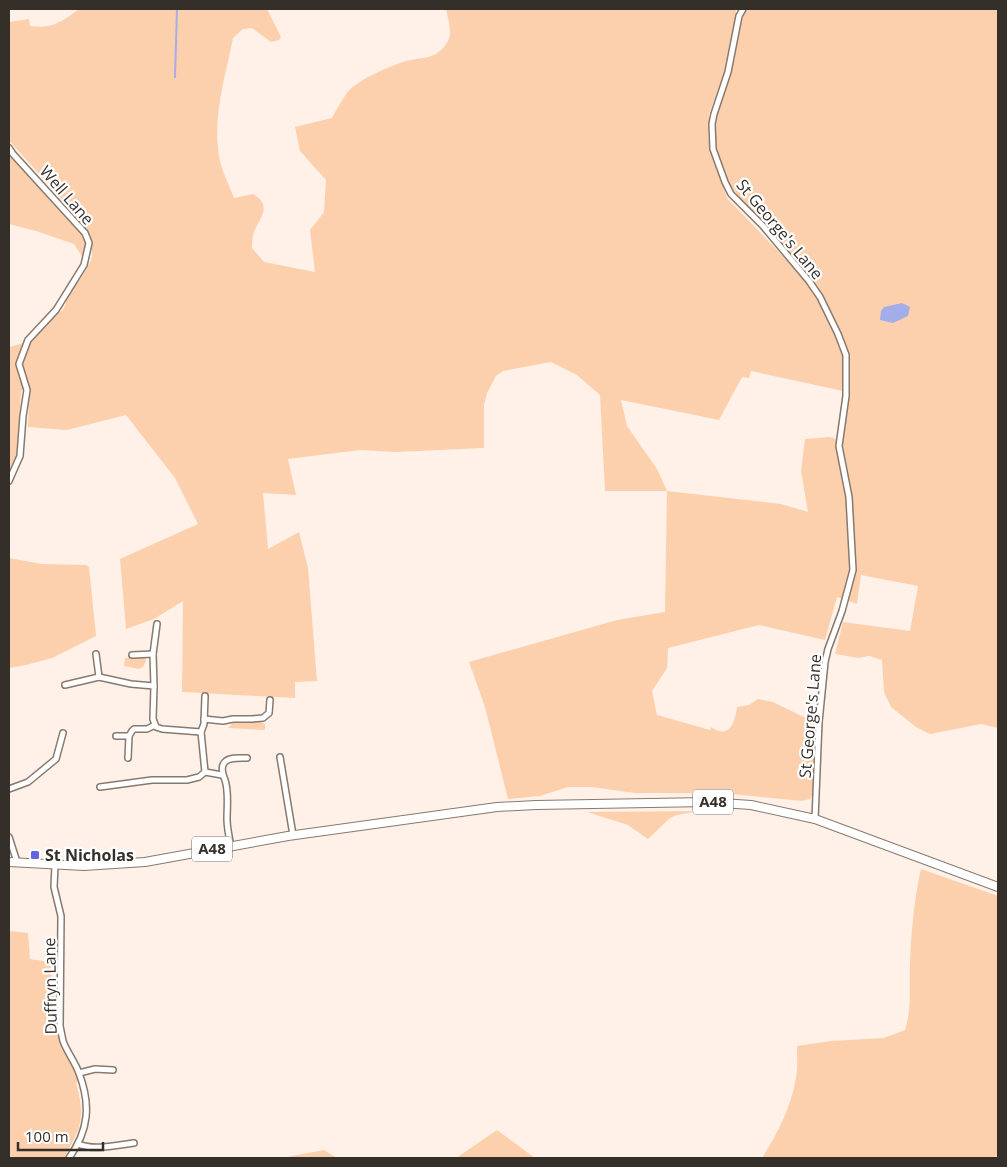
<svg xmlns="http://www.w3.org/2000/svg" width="1007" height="1167" viewBox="0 0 1007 1167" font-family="'Open Sans',sans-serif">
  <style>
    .green { fill: #fdd0ad; fill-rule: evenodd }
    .water { fill: #a3ade9 }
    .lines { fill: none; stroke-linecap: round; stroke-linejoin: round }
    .stream { stroke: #a3ade9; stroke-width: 2 }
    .minor-casing { stroke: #88796d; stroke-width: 8 }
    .primary-casing { stroke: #88796d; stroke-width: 10 }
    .minor { stroke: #fff; stroke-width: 5 }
    .primary { stroke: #fff; stroke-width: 8 }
    .poi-dot { fill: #6067df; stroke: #fff; stroke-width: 2 }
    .labels { text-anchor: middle; stroke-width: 4.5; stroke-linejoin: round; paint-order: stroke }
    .shield { fill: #fff; stroke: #726d6a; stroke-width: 1 }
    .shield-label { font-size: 15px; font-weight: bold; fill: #352f2a }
    .street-label { font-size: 16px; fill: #352f2a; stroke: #fff }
    .poi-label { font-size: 16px; font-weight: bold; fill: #352f2a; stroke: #fff; text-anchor: start }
  </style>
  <rect width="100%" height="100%" fill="#fff1e7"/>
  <g class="green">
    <path d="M 79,9 L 267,9 L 281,37 L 279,40 L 271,42 L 252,28 L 243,29 L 233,38 C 225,78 210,124 221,165 C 224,176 230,187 234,198 L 253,194 C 273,206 260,217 254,232 C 252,238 252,243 252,248 L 264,262 L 315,272 L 310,230 L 324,212 L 326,180 L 300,151 L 295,127 L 332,118 C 336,110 341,102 346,94 C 357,80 386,68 403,62 C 420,56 434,62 447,43 C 453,33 448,19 446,9 L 735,9 L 737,15 L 727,65 L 709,114 L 708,137 L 727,198 L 799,273 L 816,295 L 835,334 L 843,358 L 851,357 C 836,322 821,291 798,261 C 765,220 716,192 715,134 C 714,111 726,93 731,72 C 736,50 738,29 746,9 L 998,9 L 998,728 L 981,724 L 930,734 L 916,727 L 891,707 L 884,692 L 882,660 L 869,656 L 859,658 L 835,654 L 843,622 L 910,631 L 918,586 L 861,575 L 857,604 L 837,597 L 825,640 L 759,625 L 668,648 L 667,668 L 652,691 L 657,715 L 710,730 L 711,727 C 729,740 735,723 737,707 L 749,705 L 758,699 L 773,702 L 814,722 L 813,794 L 810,799 L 802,801 L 721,793 L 635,793 L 592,787 L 568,787 L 540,796 L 508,799 L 485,707 L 469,662 L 617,620 L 665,612 L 667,491 L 605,491 L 600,395 L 577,375 L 551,362 L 503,371 L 496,376 L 487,393 L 484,405 L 484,448 L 395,452 L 360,450 L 288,459 L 296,495 L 263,493 L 268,549 L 299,532 L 308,568 L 317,681 L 295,682 L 295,698 L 182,692 L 183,601 L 154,619 L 126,629 L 120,559 L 198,524 L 175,478 L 126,415 L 67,430 L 28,427 L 29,386 L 21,391 L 17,454 L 9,472 L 9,347 L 24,343 L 31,339 L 52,317 L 62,311 L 66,304 L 66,299 C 73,288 86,273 91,260 C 102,231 27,164 9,140 L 9,22 L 29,19 L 30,26 C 53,29 61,22 79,9 ZM 751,371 L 843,391 L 836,439 L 830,437 L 805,439 L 801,471 L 808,512 L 781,504 L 667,491 L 657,469 L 627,426 L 621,400 L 719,420 L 742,377 L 749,378 Z"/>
    <polygon points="9,151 48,198 82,233 86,242 87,248 83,258 74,244 36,231 9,224"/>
    <polygon points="9,558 42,564 86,565 89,567 96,636 52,658 26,665 9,668"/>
    <polygon points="125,658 145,658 146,661 143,667 139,669 124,666"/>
    <polygon points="234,722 260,722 265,724 265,730 228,728"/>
    <polygon points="700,811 677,815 670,818 648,839 628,825 587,812"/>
    <path d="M 921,869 L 998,896 L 998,1158 L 762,1158 C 778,1133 791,1107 796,1078 C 798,1068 797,1056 797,1046 L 831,1041 L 884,1038 L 905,1030 C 912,1009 909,986 910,965 C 911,933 914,900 921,869 Z"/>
    <path d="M 9,931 L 28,933 L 30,959 L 50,962 L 61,1043 L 78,1077 L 79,1081 L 76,1083 C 86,1119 81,1127 64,1158 L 9,1158 Z"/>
    <polygon points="497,1130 535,1158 456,1158"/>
    <polygon points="324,1150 337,1158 282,1158"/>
  </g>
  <polygon class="water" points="902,303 910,307 908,316 893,323 880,320 881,311 884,307"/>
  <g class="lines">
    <polyline class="stream" points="175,77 177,9"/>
    <defs>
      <g id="minor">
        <polyline points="743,9 739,16 728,72 714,114 712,124 713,149 725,182 731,194 763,226 809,281 820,297 838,334 846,355 846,396 839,446 849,497 853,570 842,611 828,649 825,662 819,722 815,819"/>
        <polyline points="9,148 13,154 85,233 89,243 84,265 56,310 28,340 19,364 27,390 23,416 20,456 9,481"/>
        <polyline points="96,654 99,677"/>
        <polyline points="132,655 153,654"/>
        <polyline points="65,685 99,677 131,684 154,686 153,719 156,727 162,729 201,732"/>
        <polyline points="154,686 153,654 157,624"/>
        <polyline points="204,719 223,721 233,719 252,719 263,718 269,713 270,700"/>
        <polyline points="116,736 129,736"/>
        <polyline points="280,757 293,835"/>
        <polyline points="128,758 129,736 132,731 134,729 147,729 155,725"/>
        <polyline points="205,772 201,732 204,724 205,696"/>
        <polyline points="100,787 152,780 187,780 199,777 205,772 222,775"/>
        <polyline points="9,789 28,782 56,759 63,733"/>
        <polyline points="9,837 17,862"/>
        <path d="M 231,846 C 229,837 227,828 227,819 C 227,806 229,792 225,780 C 223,775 220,766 225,762 C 229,757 241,758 247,758"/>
        <path d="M 55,865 L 54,887 L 61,916 L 60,1026 C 61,1031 62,1036 63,1041 C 67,1052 75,1062 79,1073 C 91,1105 89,1130 69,1158"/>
        <polyline points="79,1073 95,1069 113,1070"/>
        <path d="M 78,1144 C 95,1151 116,1145 134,1143"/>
      </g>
      <polyline id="primary" points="9,862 84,866 145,862 288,836 497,807 536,805 707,802 751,805 815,819 998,887"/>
    </defs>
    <use href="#minor" class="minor-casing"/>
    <use href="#primary" class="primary-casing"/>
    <use href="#minor" class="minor"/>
    <use href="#primary" class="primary"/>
  </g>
  <rect class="poi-dot" x="30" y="850" width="10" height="10" rx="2.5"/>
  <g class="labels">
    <g class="shield">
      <rect x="693" y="789.5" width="40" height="25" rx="4"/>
      <rect x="192" y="836.5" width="40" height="25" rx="4"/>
    </g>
    <g class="shield-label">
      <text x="713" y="807">A48</text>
      <text x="212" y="854">A48</text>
    </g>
    <g class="street-label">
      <text transform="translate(67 195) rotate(49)" y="6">Well Lane</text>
      <text transform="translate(780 229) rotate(50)" y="6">St George's Lane</text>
      <text transform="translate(810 716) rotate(-85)" y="6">St George's Lane</text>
      <text transform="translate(50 986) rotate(-91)" y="6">Duffryn Lane</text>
    </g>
    <g class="poi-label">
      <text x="45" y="861">St Nicholas</text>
    </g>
  </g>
  <rect width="1007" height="1167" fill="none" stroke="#352f2a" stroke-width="20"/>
  <path d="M18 1142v8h85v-8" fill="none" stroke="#352f2a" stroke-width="2.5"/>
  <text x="25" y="1142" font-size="15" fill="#352f2a" stroke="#ffffff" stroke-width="4" paint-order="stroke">100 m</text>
</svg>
